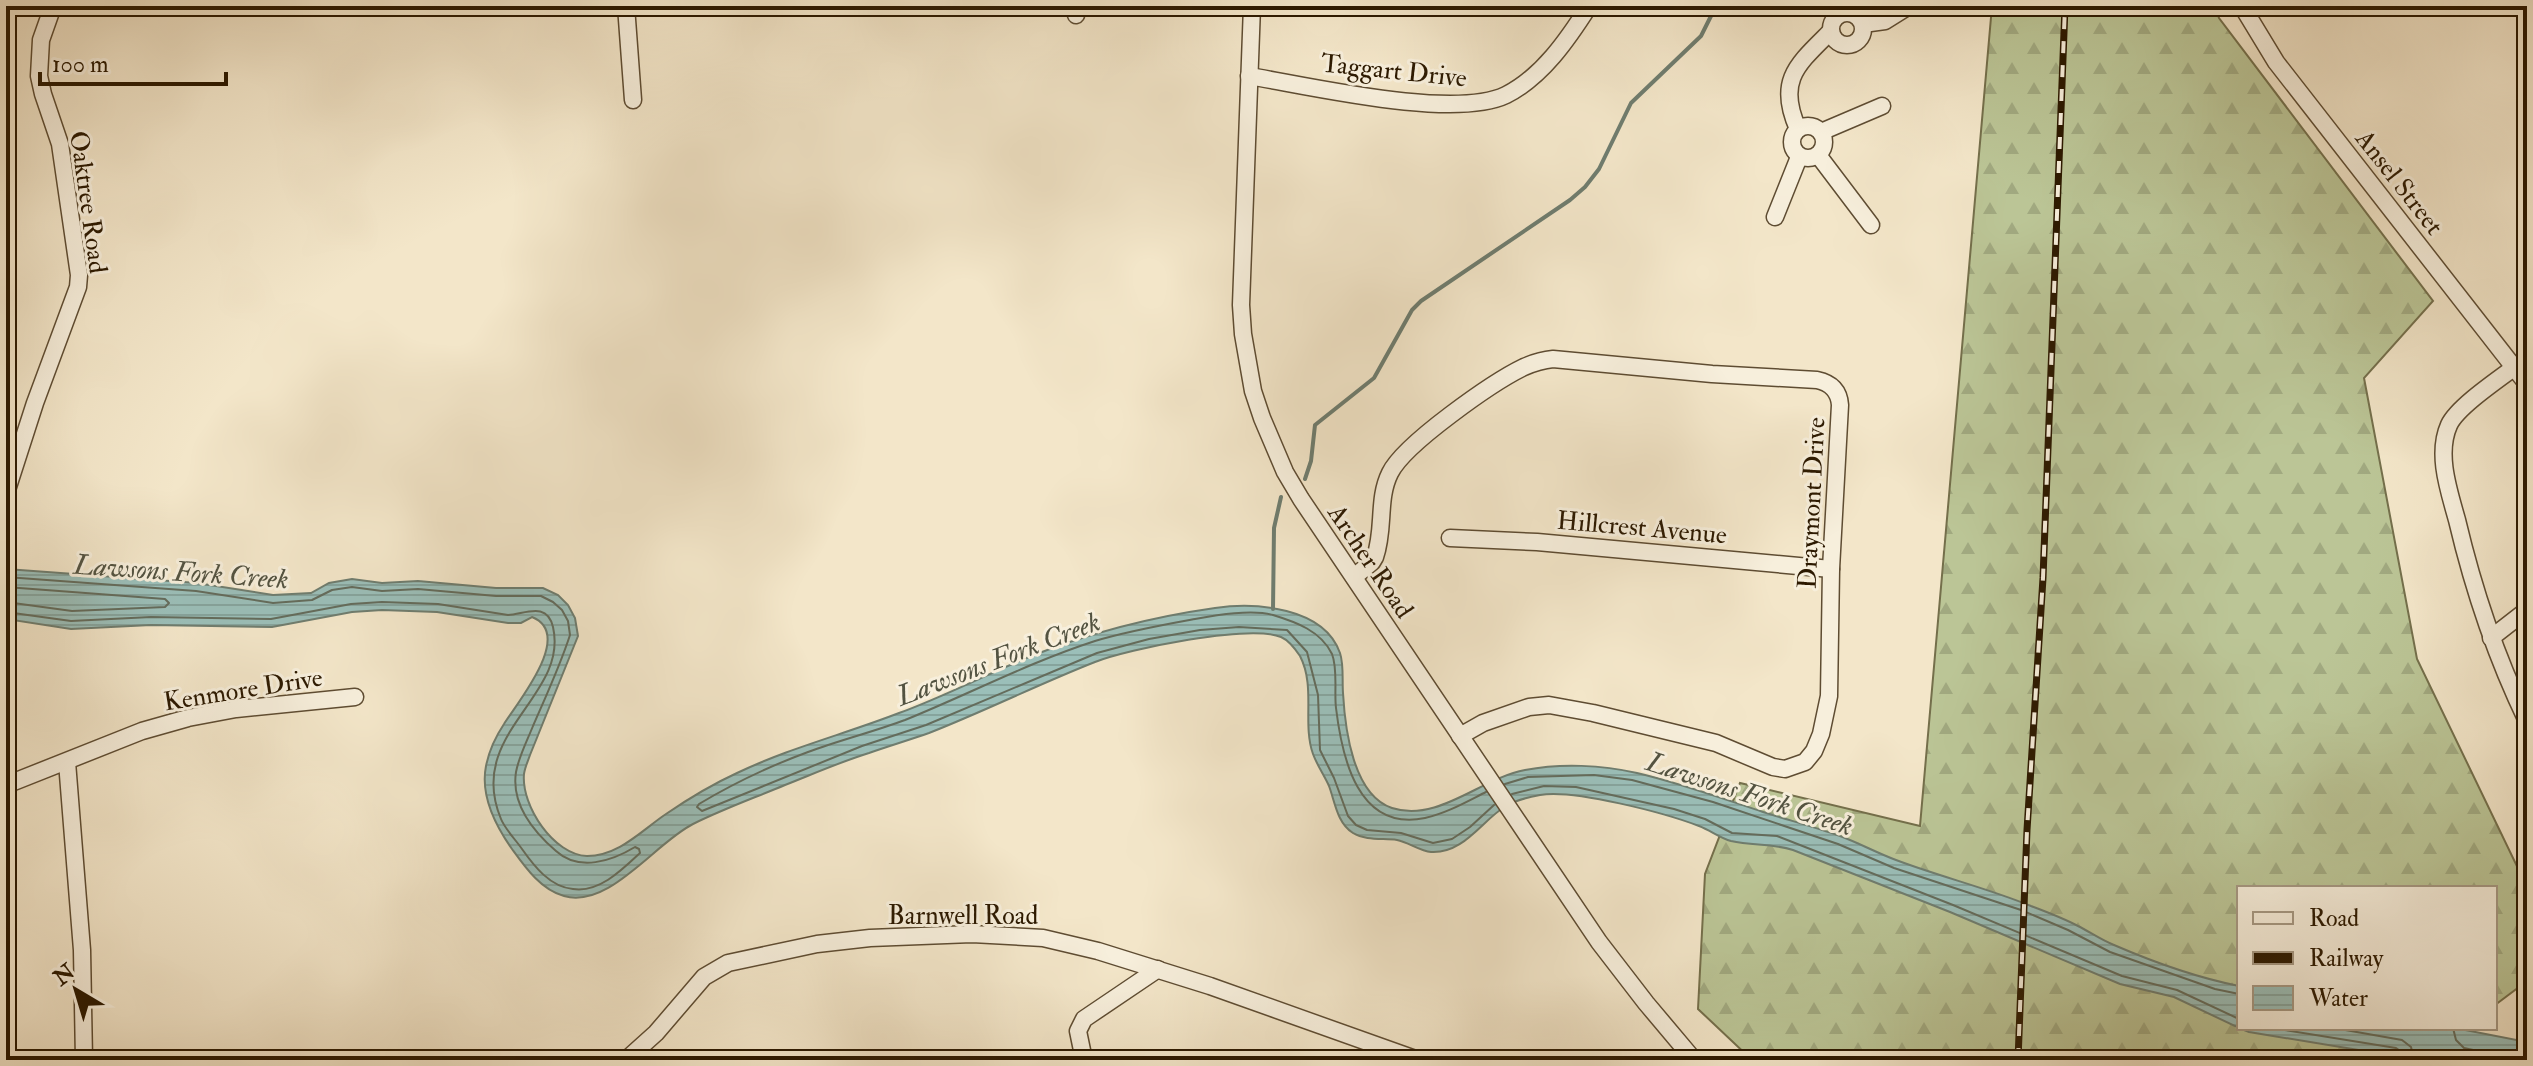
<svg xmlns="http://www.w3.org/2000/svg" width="2533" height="1066" viewBox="0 0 2533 1066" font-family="'IM FELL Double Pica',serif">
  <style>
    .forest { fill: url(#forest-firs); stroke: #746f4b; stroke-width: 2 }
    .water { fill: url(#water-rules); stroke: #6f7d6f; stroke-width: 2 }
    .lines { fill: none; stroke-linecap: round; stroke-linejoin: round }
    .shore { stroke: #646c5c; stroke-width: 2 }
    .stream { stroke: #6f7d6f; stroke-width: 4 }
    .street-casing { stroke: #5e4c32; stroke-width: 19 }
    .street { stroke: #f7efdc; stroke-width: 16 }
    .rail-casing { stroke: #2c1900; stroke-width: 7 }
    .rail { stroke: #f7efdc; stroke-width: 4; stroke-dasharray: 12; stroke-linecap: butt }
    .labels { text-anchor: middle; stroke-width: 6; stroke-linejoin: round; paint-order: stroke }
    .street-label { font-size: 26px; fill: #2c1900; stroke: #f7efdc }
    .water-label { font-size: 28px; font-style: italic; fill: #535341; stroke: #f7efdc }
  </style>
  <defs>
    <pattern id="forest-firs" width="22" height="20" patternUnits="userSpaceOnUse" patternTransform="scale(2)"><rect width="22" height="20" fill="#bbc596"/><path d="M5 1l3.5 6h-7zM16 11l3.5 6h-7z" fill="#a1a980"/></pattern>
    <pattern id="water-rules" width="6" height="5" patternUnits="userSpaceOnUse" patternTransform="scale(2)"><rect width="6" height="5" fill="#9bbfb9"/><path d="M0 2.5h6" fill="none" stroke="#86a49d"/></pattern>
  </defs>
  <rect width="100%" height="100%" fill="#f3e6c9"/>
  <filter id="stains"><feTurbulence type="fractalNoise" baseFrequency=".0025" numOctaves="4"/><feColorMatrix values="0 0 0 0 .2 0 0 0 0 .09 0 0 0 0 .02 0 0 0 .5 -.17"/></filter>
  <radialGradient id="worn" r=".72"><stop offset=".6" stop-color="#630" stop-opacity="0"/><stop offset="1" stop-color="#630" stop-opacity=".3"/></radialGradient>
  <polygon class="forest" points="1992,6 2215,6 2219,18 2433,301 2364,378 2417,659 2527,887 2527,981 2495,1005 2495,888 2239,888 2239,1028 2463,1028 2420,1060 1752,1060 1698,1009 1705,874 1740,783 1920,826"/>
  <g class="water">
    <path d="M 6,569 L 197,583 L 273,595 L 311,593 L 329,583 L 352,579 L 382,583 L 418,581 L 496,588 L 543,588 L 558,595 L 568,605 L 575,618 L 578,636 L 530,755 C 528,761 525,767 524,774 C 521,806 554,855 587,856 C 619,856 642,830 666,814 C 688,799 713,784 737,773 C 789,748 845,734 899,713 C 943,697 985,675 1029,657 C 1089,633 1151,617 1215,608 C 1255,602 1324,607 1340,653 C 1344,665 1342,680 1343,693 C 1345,729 1353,795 1392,808 C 1438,823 1481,778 1525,770 C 1561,763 1602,765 1637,773 C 1680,783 1721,798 1763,812 C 1788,820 1815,827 1840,836 C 1859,843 1877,853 1896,860 C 1941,877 1987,888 2031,906 C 2047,912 2063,918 2078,926 C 2090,932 2101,940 2114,945 C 2151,961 2199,978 2239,986 L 2239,1028 L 2174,997 L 2120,984 L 1950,912 L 1793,850 C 1771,843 1753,846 1731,841 C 1720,838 1710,830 1699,826 C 1665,813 1574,789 1540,795 C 1529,797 1516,800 1506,806 C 1482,820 1464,854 1431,852 C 1420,851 1408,842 1397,840 C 1383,838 1366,841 1353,833 C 1337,823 1335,802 1329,786 C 1324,775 1317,765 1313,754 C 1302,723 1316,687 1300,656 C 1296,650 1288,640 1281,637 C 1249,624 1128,649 1095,662 C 1039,684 985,711 929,733 C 909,740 889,746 869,753 C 840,762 813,774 785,785 C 754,798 723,809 693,824 C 655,843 609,909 564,896 C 541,890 525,867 512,849 C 495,825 480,796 486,766 C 489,751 496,736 504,724 C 517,703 575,634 532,617 L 521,623 L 508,623 L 437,612 L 382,610 L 352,612 L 272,627 L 151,625 L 71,629 L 6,619 Z"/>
    <polygon points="2239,1028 2455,1028 2527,1042 2527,1060 2419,1060 2249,1032"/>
  </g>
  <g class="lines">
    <g class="shore">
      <path d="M 6,577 L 196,591 L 273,603 L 312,600 L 332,590 L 352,587 L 382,591 L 418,589 L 496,596 L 541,596 L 553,602 L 562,610 L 568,621 L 570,635 C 560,666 546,696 533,726 C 527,741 519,756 516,772 C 511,804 534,832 556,851 C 579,872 612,861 635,847 L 639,849 L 640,853 C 622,870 599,893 573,889 C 550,887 534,866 522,849 C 515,839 505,829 501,819 C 465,733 569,697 553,627 C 547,601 525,614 508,615 L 438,604 L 382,602 L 351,604 L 271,619 L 151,617 L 71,621 L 6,612"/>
      <polyline points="6,587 165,599 169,603 165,607 72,611 6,602"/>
      <polyline points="1505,784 1528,777 1594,775 1632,780 1713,802 1838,844 1894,868 2021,910 2068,930 2110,952 2215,989 2239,994"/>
      <path d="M 1486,792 C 1466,802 1447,813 1425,818 C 1358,832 1342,758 1336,708 C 1334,692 1338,669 1332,654 C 1321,631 1296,622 1273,615 C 1252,609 1217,615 1195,619 C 1162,625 1128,631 1095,641 C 1030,662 969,694 905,720 C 873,732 840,740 808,752 C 770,766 734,783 699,804 L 697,807 L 702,811 L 862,746 L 926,725 L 1097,653 L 1149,639 L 1200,630 L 1239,627 L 1287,630 L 1307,652 L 1318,695 L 1320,750 L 1334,778 L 1348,816 L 1356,825 L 1367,830 L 1401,833 L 1433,843 L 1452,839 L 1470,827 L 1494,805"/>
      <polyline points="1512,794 1544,786 1576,787 1674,809 1705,819 1732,833 1777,836 1953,905 2122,976 2177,990 2239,1019"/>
      <polyline points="2272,1028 2396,1048 2403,1053 2404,1060"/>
      <polyline points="2334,1028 2402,1040 2411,1047 2414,1060"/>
      <polyline points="2453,1028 2456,1040 2464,1048 2519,1060"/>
    </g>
    <g class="stream">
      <polyline points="1305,479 1311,461 1315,425 1374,378 1412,310 1421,301 1570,200 1585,187 1599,169 1631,103 1701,36 1716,6"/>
      <polyline points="1273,609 1274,528 1281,497"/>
    </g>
    <defs>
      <g id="street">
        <polyline points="626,6 633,100"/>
        <polyline points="1074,6 1076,15"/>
        <polyline points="1252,6 1241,305 1243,334 1253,391 1262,418 1285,472 1301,499 1599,942 1646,1003 1694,1060"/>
        <polyline points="2242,6 2276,62 2527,384"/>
        <circle cx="1847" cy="29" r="16"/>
        <polyline points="1863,24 1885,21 1909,6"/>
        <path d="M 1249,76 C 1309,86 1454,120 1506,95 C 1542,77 1568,39 1589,6"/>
        <circle cx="1808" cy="142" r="16"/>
        <path d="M 1798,129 C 1776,80 1798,64 1831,31"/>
        <polyline points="1821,132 1882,106"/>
        <polyline points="1818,155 1871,225"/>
        <polyline points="1775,217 1799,157"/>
        <path d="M 2527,358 C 2508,373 2458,405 2449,425 C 2436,454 2449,491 2457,520 C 2474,592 2495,655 2527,721"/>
        <polyline points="6,493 35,403 78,287 79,275 60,144 43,94 39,76 41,40 53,6"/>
        <polyline points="1450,538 1537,542 1831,569"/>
        <path d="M 1354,577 L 1372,562 L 1375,557 C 1385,529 1377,499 1390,473 C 1404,444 1493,382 1524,367 C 1533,363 1543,360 1553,359 L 1712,374 L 1817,380 C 1831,383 1839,391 1840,405 L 1831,569 L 1829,696 L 1821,734 L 1814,751 L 1805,762 L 1785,769 L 1773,767 L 1716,743 L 1593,713 L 1549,705 L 1529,707 L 1483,723 L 1460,736"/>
        <polyline points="2491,638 2527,610"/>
        <polyline points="67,762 82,950 84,1060"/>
        <polyline points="6,785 142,731 188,718 236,709 355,697"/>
        <polyline points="626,1060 656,1033 704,977 728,963 817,944 870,938 972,934 1043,938 1098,951 1210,986 1418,1060"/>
        <polyline points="1084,1060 1078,1031 1084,1019 1158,969"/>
      </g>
    </defs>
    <use href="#street" class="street-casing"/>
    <use href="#street" class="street"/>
    <defs>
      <polyline id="rail" points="2018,1060 2027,830 2043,578 2065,6"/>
    </defs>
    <use href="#rail" class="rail-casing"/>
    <use href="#rail" class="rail"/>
  </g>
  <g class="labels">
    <g class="street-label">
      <text transform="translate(1394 70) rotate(6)" y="9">Taggart Drive</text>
      <text transform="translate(2400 182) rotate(52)" y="9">Ansel Street</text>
      <text transform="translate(89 202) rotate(82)" y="9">Oaktree Road</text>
      <text transform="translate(1811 503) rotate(-87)" y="9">Draymont Drive</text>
      <text transform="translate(1642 527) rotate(5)" y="9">Hillcrest Avenue</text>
      <text transform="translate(1371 561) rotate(56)" y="9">Archer Road</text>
      <text transform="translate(243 689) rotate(-9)" y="9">Kenmore Drive</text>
      <text x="963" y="924">Barnwell Road</text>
    </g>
    <g class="water-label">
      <text transform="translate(181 571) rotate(4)" y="10">Lawsons Fork Creek</text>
      <text transform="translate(998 658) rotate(-21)" y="10">Lawsons Fork Creek</text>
      <text transform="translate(1750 793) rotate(18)" y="10">Lawsons Fork Creek</text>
    </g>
  </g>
  <rect width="2533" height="1066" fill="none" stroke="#f3e6c9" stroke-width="32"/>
  <rect x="8" y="8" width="2517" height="1050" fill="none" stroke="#2c1900" stroke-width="4"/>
  <rect x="16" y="16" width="2501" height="1034" fill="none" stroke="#2c1900" stroke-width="2"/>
  <rect x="2237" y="886" width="260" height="144" fill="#f7efdc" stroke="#a69984" stroke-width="2"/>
  <rect x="2253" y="912" width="40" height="12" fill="#f7efdc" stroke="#a69984" stroke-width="2"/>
  <text x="2309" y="926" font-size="24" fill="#2c1900">Road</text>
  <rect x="2253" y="952" width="40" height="12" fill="#2c1900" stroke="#a69984" stroke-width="2"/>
  <text x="2309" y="966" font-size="24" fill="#2c1900">Railway</text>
  <rect x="2253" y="986" width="40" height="24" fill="url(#water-rules)" stroke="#a69984" stroke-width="2"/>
  <text x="2309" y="1006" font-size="24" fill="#2c1900">Water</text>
  <g transform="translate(76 990) rotate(322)" stroke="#f7efdc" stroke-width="6" paint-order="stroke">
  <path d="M0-6L14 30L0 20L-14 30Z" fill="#2c1900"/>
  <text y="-12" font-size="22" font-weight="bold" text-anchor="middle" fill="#2c1900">N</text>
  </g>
  <path d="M40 72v12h186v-12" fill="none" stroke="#2c1900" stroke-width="4"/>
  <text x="52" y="72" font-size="24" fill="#2c1900" stroke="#f7efdc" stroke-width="6" paint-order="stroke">100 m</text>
  <rect width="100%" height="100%" filter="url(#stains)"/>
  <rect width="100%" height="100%" fill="url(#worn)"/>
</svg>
